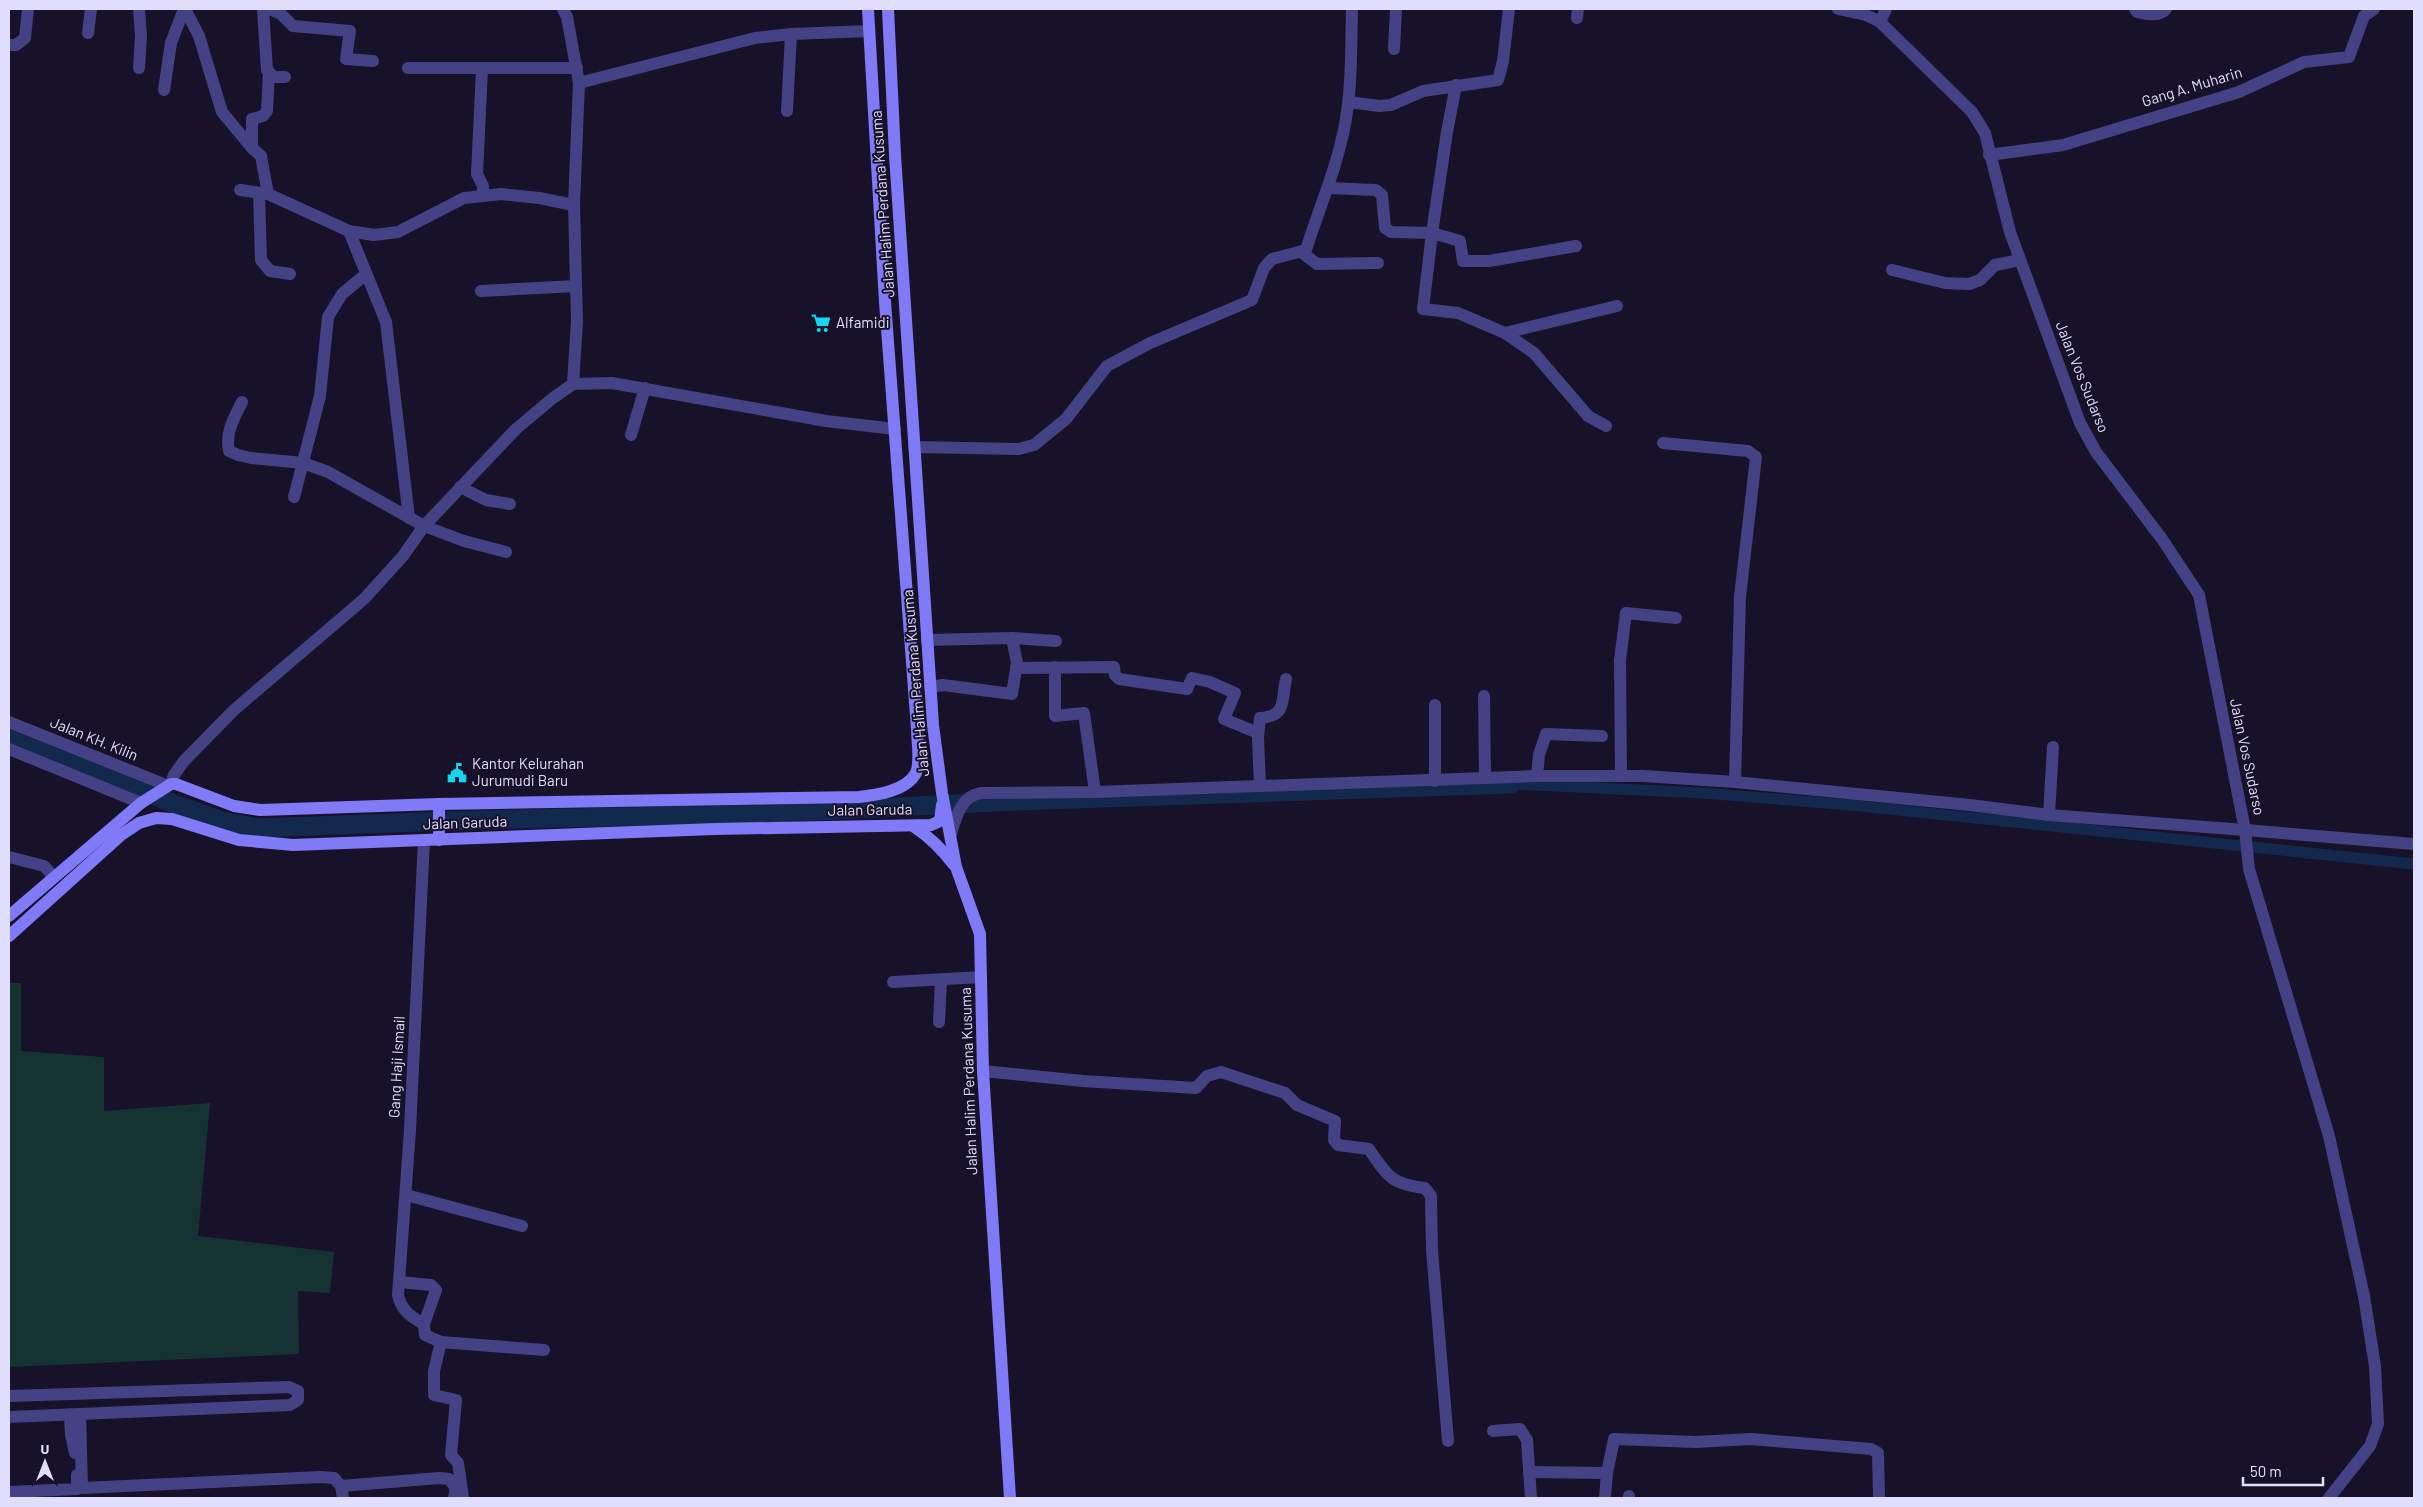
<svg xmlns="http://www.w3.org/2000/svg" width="2423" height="1507" viewBox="0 0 2423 1507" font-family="Barlow,sans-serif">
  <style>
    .green { fill: #163333 }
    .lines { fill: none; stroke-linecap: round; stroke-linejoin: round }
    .canal { stroke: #13284d; stroke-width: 11 }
    .river { stroke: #13284d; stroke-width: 19 }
    .minor { stroke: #454185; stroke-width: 12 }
    .tertiary { stroke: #454185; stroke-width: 12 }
    .secondary { stroke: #807af7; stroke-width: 12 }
    .labels { text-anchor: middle; stroke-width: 4; stroke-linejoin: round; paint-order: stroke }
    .street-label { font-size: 15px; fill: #e1ddfd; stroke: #171229 }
    .poi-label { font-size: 15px; fill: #e1ddfd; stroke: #171229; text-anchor: start }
  </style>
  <rect width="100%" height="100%" fill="#171229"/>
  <polygon class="green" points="9,983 21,983 21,1051 104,1057 104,1111 210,1103 198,1236 334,1252 330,1293 298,1291 299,1354 9,1367"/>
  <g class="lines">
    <polyline class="canal" points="1511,784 1703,793 1850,805 2414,864"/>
    <polyline class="river" points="9,735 172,803 222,821 259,828 476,820 756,814 1015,801 1511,784"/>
    <g class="minor">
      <polyline points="139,9 141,36 139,68"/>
      <polyline points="185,9 199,36 222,112 252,148 261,156 268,194"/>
      <polyline points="263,9 267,70 273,77 285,77"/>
      <polyline points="270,9 281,14 293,26 350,31 346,59 373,61"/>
      <polyline points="563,9 567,17 579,83 574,205 577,321 573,384"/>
      <path d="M 2135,9 L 2137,12 C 2147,14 2159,17 2166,9"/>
      <polyline points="1577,18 1578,9"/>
      <polyline points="1880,22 1886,9"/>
      <polyline points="88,33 91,9"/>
      <polyline points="9,45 16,45 25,38 28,9"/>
      <polyline points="1394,49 1396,9"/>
      <polyline points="408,68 577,68"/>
      <polyline points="482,69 477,174 483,186 483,196"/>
      <polyline points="579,83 755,38 791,34 869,31"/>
      <polyline points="164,90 171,43 184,9"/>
      <polyline points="1349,102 1379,106 1391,105 1423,91 1498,80 1503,61 1509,9"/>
      <polyline points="787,111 791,34"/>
      <polyline points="252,148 252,119 263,116 267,111 269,72"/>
      <polyline points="1989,155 2063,145 2239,92 2304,62 2349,57 2364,16 2374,9"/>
      <polyline points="1328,188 1376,190 1382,195 1385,228 1391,232 1432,233 1447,132 1456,85"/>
      <polyline points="240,190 268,194 349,231 374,235 398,232 464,198 501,194 539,198 574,205"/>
      <polyline points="259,193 261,260 270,271 290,274"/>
      <polyline points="349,231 386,322 409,518"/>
      <polyline points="1576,246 1489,261 1463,261 1460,241 1432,233 1423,309 1458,313 1505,333 1534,353 1588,416 1606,426"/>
      <polyline points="1301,252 1317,264 1378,263"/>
      <polyline points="1892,270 1945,283 1969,284 1980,280 1995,265 2020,260"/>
      <polyline points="481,291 576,286"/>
      <polyline points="1505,333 1617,306"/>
      <path d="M 242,402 C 234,418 225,433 229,451 L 238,455 L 251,458 L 303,463 L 328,472 L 424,526 L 464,541 L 506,552"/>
      <polyline points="631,435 645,388"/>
      <polyline points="1663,443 1748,451 1756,457 1740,597 1735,782"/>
      <path d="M 914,447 L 1019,449 L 1034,445 L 1066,419 L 1107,366 L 1150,343 L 1252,300 L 1264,268 L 1272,259 L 1306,250 C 1319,208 1337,168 1345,124 C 1352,87 1351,47 1352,9"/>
      <polyline points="460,487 486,500 510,504"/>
      <polyline points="294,497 320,396 328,317 342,294 365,275"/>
      <polyline points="927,640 1012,638 1056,641"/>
      <polyline points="1055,667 1055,716 1084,713 1095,792"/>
      <polyline points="1016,668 1114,667 1115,675 1119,679 1187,689 1192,678 1210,682 1235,693 1224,719 1258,733"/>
      <polyline points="930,687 943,685 1012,694 1017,663 1012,638"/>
      <polyline points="1484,696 1485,778"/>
      <polyline points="9,722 166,785"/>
      <polyline points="9,749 141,803"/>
      <polyline points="1537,776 1539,755 1546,734 1602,736"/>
      <polyline points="1621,776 1620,660 1626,613 1676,618"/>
      <polyline points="1435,781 1435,705"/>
      <polyline points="171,784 174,775 184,761 234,710 364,599 403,556 424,526 516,429 553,398 573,384 612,383 826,421 895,429"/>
      <path d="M 1260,786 L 1258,737 L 1260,718 C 1287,716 1281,702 1286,679"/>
      <polyline points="2049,815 2053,747"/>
      <path d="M 951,834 C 956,817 961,796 981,793 L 1095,792 L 1537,776 L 1643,776 L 1735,782 L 1970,805 L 2049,815 L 2245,830"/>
      <path d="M 424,840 L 410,1130 L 398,1295 C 401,1310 411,1317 424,1324"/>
      <polyline points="9,857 44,866 53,876"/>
      <polyline points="893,982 981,977"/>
      <polyline points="939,1022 941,980"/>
      <path d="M 983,1071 L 1083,1081 L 1196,1088 L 1207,1076 L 1221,1072 L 1285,1093 L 1297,1105 L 1335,1121 L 1334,1140 L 1338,1145 L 1369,1149 C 1387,1176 1391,1184 1425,1188 L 1431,1196 L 1432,1250 L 1448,1441"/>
      <polyline points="406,1195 522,1226"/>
      <polyline points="400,1282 431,1285 436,1290 424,1324 425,1335 441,1342 544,1350"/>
      <polyline points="441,1342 434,1371 434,1395 456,1400 451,1455 458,1463 463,1498"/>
      <polyline points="9,1396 289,1387 298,1391 298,1400 290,1405 9,1417"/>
      <polyline points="70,1415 71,1435 75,1453"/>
      <polyline points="80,1415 82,1488 320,1477 334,1478 341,1486 343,1498"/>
      <polyline points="1493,1431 1520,1429 1527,1440 1531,1498"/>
      <polyline points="1529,1472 1607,1473 1614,1439 1696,1442 1751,1439 1871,1449 1878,1453 1879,1498"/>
      <polyline points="341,1486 439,1478 449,1479 456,1488 454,1498"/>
      <polyline points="9,1492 77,1489 77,1475"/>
      <polyline points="1605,1498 1607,1473"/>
      <polyline points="1629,1498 1629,1496"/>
    </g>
    <g class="tertiary">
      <polyline points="1838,9 1866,15 1880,22 1972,112 1985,133 2010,232 2080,423 2096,452 2162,539 2199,595 2245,830 2249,869 2329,1136 2364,1296 2375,1366 2378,1424 2370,1446 2329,1498"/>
      <polyline points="2245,830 2414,844"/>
    </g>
    <g class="secondary">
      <polyline points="888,9 895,155 933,725 942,793 956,867 980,934 983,1071 1010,1498"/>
      <polyline points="439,804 439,840"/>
      <path d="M 913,826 C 930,837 942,849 954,865"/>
      <path d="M 9,916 L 141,803 L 171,784 L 176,784 L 234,806 L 260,810 L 439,804 L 859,797 C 877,795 906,791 916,773 C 921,761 917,742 917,729 L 885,302 L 868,9"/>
      <polyline points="9,936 121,835 139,823 156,818 172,819 239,840 293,845 715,829 931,825 940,821 942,805"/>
    </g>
  </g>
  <defs>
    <symbol id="supermarket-bare" viewBox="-9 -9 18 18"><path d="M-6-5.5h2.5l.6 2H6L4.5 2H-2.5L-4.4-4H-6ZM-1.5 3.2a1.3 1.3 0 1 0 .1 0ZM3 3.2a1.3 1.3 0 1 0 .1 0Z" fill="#15d6f1" stroke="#171229" stroke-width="2.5" paint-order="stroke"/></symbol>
    <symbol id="civic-bare" viewBox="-9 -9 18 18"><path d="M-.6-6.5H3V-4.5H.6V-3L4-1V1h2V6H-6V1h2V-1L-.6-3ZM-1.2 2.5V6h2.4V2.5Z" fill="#15d6f1" stroke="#171229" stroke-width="2.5" paint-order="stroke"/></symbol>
  </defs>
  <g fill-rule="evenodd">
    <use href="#supermarket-bare" x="807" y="309" width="28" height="28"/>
    <use href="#civic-bare" x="443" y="759" width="28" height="28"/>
  </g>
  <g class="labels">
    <g class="street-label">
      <text transform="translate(2192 87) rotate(-17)" y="5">Gang A. Muharin</text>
      <text transform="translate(883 204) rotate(-94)" y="5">Jalan Halim Perdana Kusuma</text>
      <text transform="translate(2082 377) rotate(68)" y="5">Jalan Vos Sudarso</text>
      <text transform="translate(916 683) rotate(-95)" y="5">Jalan Halim Perdana Kusuma</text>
      <text transform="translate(94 739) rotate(22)" y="5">Jalan KH. Kilin</text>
      <text transform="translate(2247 757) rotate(78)" y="5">Jalan Vos Sudarso</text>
      <text transform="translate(870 810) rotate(-1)" y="5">Jalan Garuda</text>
      <text transform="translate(465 823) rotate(-2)" y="5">Jalan Garuda</text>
      <text transform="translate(397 1067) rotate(-87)" y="5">Gang Haji Ismail</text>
      <text transform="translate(969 1081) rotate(-92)" y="5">Jalan Halim Perdana Kusuma</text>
    </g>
    <g class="poi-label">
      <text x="836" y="328">Alfamidi</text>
      <text x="472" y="769">Kantor Kelurahan<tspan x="472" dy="17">Jurumudi Baru</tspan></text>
    </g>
  </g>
  <rect width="2423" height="1507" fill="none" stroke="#e1ddfd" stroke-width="20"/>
  <g transform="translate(45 1462)" stroke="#171229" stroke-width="4" paint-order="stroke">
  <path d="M0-4L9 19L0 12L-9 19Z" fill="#e1ddfd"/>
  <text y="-8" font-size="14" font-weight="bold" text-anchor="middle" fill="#e1ddfd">U</text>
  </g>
  <path d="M2243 1477v8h80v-8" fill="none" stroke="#e1ddfd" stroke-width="2.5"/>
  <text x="2250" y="1477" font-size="15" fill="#e1ddfd" stroke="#171229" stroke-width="4" paint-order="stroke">50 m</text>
</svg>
